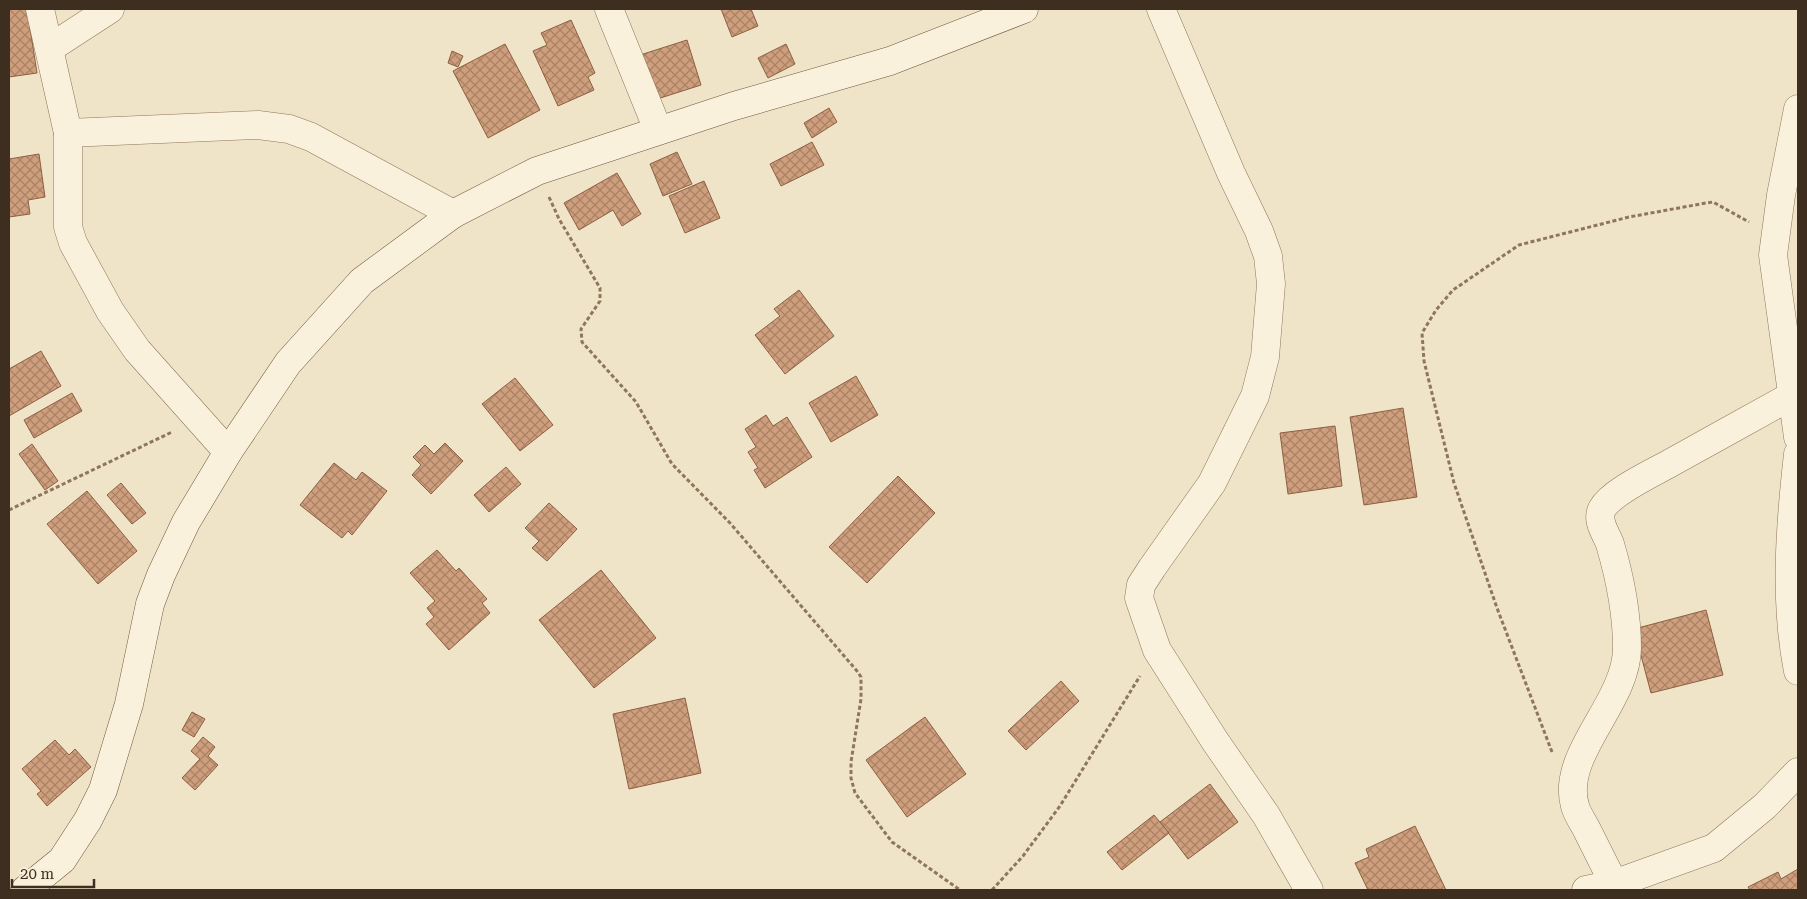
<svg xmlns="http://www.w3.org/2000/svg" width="1807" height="899" viewBox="0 0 1807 899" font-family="'Roboto Serif',serif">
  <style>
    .building { fill: url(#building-cross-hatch); stroke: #8d5f41 }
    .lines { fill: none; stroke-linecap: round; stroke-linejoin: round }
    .street-casing { stroke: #8d765c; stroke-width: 29 }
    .secondary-casing { stroke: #6f573f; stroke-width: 29 }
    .path { stroke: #8d765c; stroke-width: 3; stroke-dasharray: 4 2.5; stroke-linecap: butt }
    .street { stroke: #faf1dc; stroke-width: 28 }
    .secondary { stroke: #faf1dc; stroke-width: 28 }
  </style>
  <defs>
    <pattern id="building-cross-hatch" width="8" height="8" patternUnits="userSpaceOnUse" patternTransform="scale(1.25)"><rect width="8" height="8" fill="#cf9f7d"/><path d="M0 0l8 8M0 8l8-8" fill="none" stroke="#a98266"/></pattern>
  </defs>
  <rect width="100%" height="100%" fill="#f0e4c8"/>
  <g class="building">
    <polygon points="9,9 27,9 37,73 9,77"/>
    <polygon points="721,9 751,9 758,26 732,37"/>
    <polygon points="571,20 595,73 588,77 594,90 558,106 533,51 547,45 541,33"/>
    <polygon points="687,40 701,85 651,101 637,56"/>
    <polygon points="505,44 540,110 488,138 453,71"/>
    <polygon points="786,44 795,64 768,78 758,58"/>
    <polygon points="452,51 463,56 458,67 448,63"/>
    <polygon points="829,108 837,122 812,138 804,123"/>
    <polygon points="812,142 824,165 781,186 770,164"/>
    <polygon points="677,152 692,184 663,196 650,164"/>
    <polygon points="39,154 45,197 28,200 30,214 9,217 9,159"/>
    <polygon points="617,173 641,214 622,226 613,210 579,230 564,203"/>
    <polygon points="704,181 720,218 685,233 669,196"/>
    <polygon points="799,290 834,336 785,374 755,335 780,316 774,309"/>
    <polygon points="41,351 61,386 9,416 9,369"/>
    <polygon points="856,376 878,415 831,442 809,403"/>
    <polygon points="515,378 553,425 520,451 482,404"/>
    <polygon points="72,393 82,411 34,438 24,420"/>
    <polygon points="1403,408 1417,497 1364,505 1350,417"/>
    <polygon points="766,415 773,426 787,417 812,457 765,488 754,470 758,468 748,452 756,447 745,429"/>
    <polygon points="1335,426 1342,486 1288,494 1280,433"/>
    <polygon points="445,443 463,461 431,494 412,475 421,465 413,457 425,445 434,454"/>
    <polygon points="32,444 58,481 45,490 19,454"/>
    <polygon points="334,463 356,480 362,472 387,491 352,535 348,531 342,538 300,505"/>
    <polygon points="506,467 521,484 489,512 474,495"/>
    <polygon points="898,476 935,513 867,583 829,547"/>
    <polygon points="121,483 146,513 132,524 107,495"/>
    <polygon points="87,491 137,551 98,584 47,524"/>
    <polygon points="549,503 577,529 547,561 532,548 539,541 525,528"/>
    <polygon points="437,550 456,571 459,568 487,599 482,603 490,613 449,650 426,624 434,617 427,608 435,601 410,573"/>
    <polygon points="601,570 656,638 594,688 539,620"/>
    <polygon points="1706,610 1723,675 1651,693 1634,629"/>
    <polygon points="1061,681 1079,701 1026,750 1008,731"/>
    <polygon points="685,698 701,773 629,789 613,714"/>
    <polygon points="192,712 205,719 194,737 182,730"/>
    <polygon points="925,717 966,774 907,817 866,760"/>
    <polygon points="203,737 215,747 208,756 218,765 195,790 182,778 200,759 191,751"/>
    <polygon points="55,740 69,755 75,749 91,767 47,806 37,794 41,791 22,769"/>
    <polygon points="1210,784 1238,822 1188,859 1160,822"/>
    <polygon points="1154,815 1169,833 1122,870 1107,852"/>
    <polygon points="1415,826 1446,890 1368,890 1355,863 1369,857 1366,849"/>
    <polygon points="1798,869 1798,890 1750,890 1748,887 1778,872 1781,879"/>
  </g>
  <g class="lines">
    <defs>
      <g id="street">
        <polyline points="40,9 68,133 68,227 73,243 110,311 137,350 228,452"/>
        <polyline points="609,9 658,130"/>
        <polyline points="1161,9 1231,173 1259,231 1268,256 1271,284 1265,357 1255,396 1212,483 1152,568 1141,585 1139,598 1157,650 1215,741 1266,815 1309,890"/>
        <polyline points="50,48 110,9"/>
        <polyline points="1798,109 1781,195 1773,255 1798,437"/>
        <polyline points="68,133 258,125 289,129 311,137 453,214"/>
        <path d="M 1798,454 C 1790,525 1784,601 1798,671"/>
        <path d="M 1614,884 C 1605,866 1596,848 1587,830 C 1583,822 1577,814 1575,806 C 1560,754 1627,703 1627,648 C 1627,613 1620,578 1610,544 C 1606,533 1596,521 1602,509 C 1612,491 1655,472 1674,461 C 1714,439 1753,417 1793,395"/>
        <polyline points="1586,890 1614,884 1714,848 1765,806 1798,772"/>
      </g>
      <polyline id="secondary" points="25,890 62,860 88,820 103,790 129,704 150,604 161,575 186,522 228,452 288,363 362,281 453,214 537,171 734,106 890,61 1024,9"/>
    </defs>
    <use href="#street" class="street-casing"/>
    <use href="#secondary" class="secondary-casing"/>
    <g class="path">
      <polyline points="549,197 559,219 600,288 600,301 581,329 582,342 636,402 672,464 730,523 857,671 861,677 861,699 851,762 851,778 855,793 892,842 960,890"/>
      <polyline points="9,510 172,432"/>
      <polyline points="1552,752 1497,608 1454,483 1424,361 1422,333 1436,310 1453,290 1519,245 1629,217 1706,203 1713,202 1749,222"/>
      <polyline points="992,890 1023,856 1060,806 1140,676"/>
    </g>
    <use href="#street" class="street"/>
    <use href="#secondary" class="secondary"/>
  </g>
  <rect width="1807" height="899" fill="none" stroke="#3d2e20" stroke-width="20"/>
  <path d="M12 879v8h82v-8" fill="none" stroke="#3d2e20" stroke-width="2.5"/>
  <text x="20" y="879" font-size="15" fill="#3d2e20" stroke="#f7eed8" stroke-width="4" paint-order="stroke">20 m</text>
</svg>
